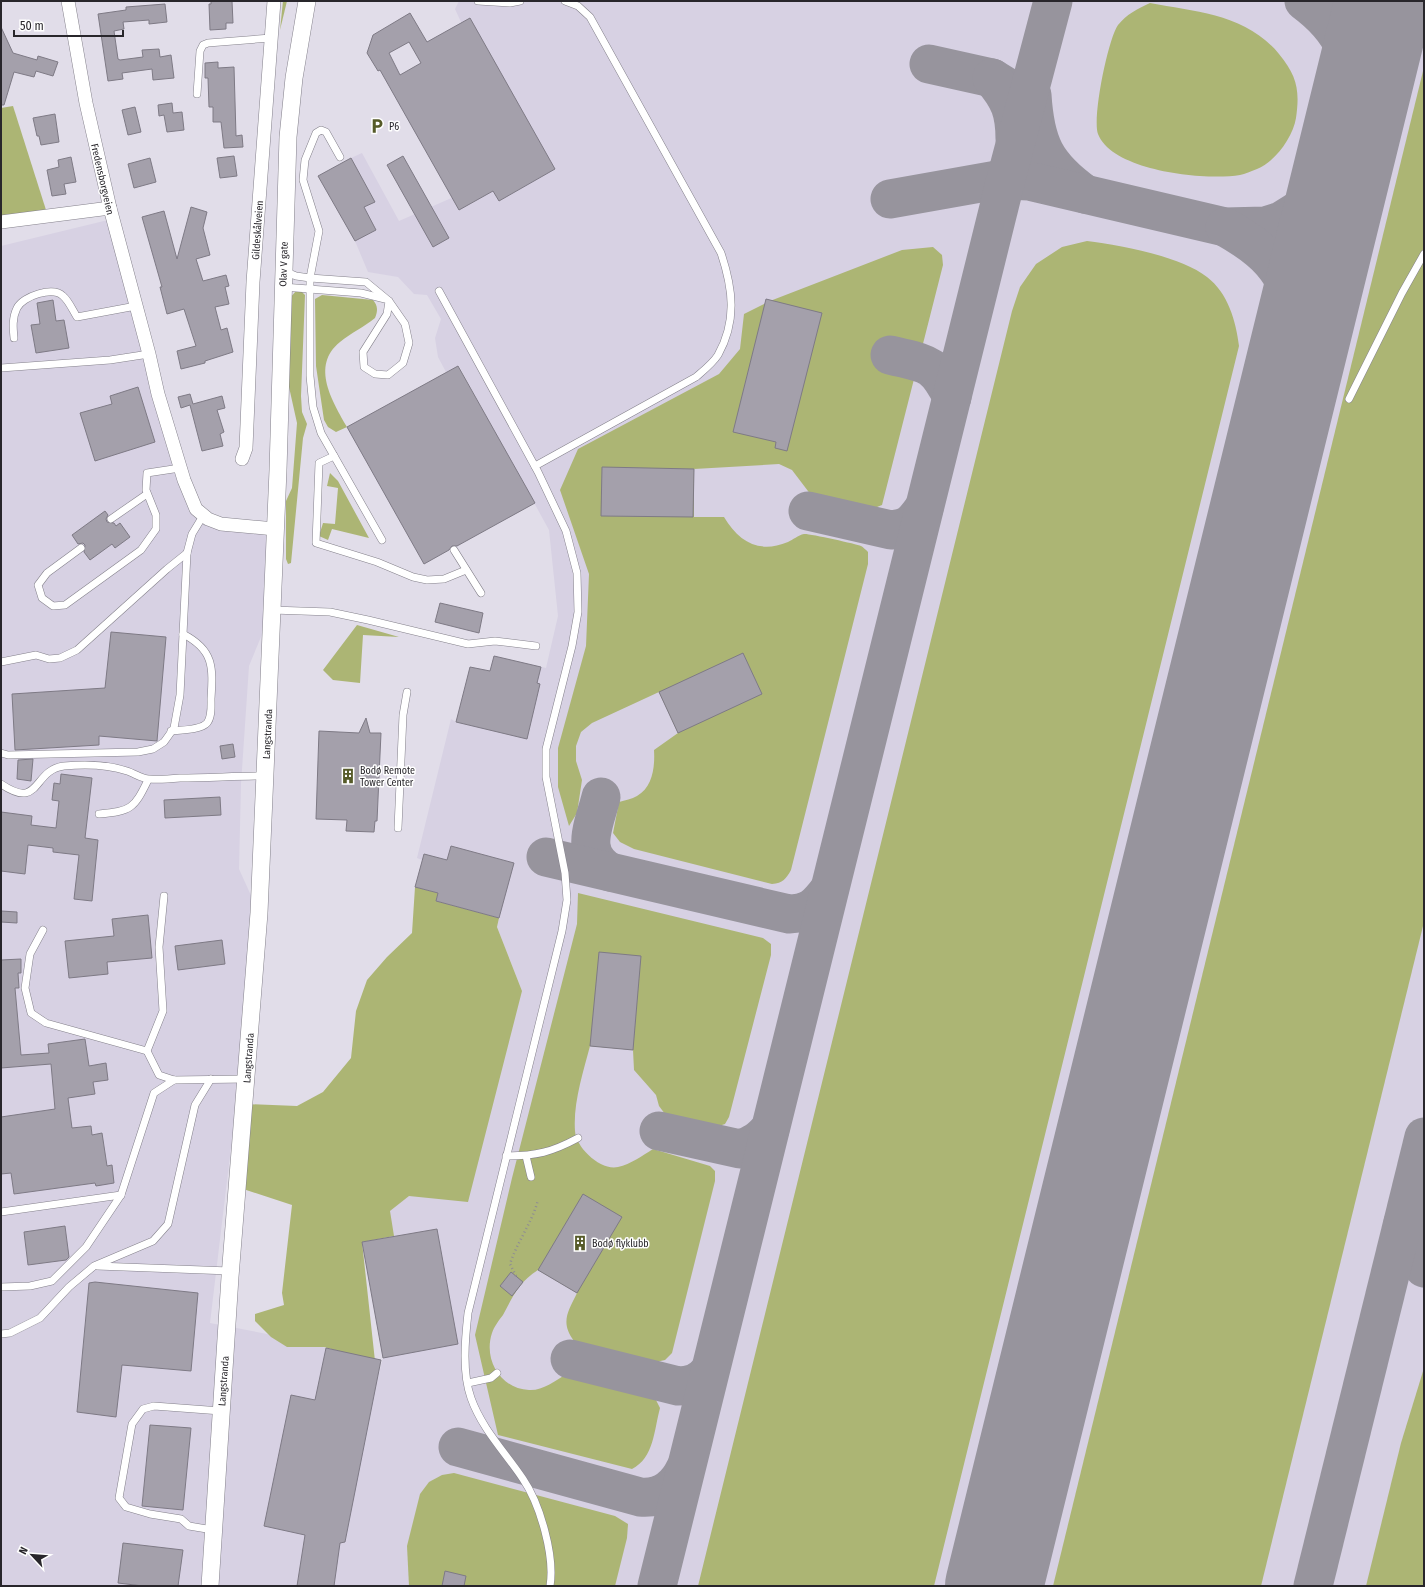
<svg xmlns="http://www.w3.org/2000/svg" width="1425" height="1587" viewBox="0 0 1425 1587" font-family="'Fira Sans Condensed',sans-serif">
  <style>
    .built { fill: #d7d1e3 }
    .green { fill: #acb574 }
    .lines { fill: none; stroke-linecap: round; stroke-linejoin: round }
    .taxiway { stroke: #97949d; stroke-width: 39 }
    .runway { stroke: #97949d; stroke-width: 98 }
    .building { fill: #a4a0ab; stroke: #7e7a85; fill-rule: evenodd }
    .service-casing { stroke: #84818b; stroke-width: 8 }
    .minor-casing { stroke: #84818b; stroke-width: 14 }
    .tertiary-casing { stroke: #84818b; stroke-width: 18 }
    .path { stroke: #8e8b94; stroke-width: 2.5; stroke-dasharray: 1 3; stroke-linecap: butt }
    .service { stroke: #fff; stroke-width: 7 }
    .minor { stroke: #fff; stroke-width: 13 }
    .tertiary { stroke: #fff; stroke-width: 17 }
    .labels { text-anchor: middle; stroke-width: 3; stroke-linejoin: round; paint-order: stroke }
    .poi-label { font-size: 10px; fill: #28262b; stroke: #fff; text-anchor: start }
    .street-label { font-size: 10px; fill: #28262b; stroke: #fff }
  </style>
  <rect width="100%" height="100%" fill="#e1dde9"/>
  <polygon class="built" points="459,1 1424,1 1424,1586 1,1586 1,246 108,220 158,394 203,516 275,529 272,610 249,666 241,784 239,869 259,913 210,1323 293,1339 375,1361 376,1385 383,1358 362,1242 390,1211 409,1195 522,991 497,927 499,918 436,901 438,893 415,887 422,860 417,858 451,719 456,722 470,667 490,671 494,656 546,668 558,616 549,530 459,366 446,372 438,357 435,338 441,319 427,295 414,294 398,277 368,272 355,241 351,158 362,153 399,221 456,196 461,22 455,9"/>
  <g class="green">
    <polygon points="283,1 287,1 280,30"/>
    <path d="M 1150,3 C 1197,12 1246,14 1279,54 C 1297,76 1300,90 1296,118 C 1293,137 1275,162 1257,169 C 1251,171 1245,174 1240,175 C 1205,181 1112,171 1098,134 C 1092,118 1108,39 1118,25 C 1127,14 1137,9 1150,3 Z"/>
    <polygon points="1424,67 1424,922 1261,1586 1053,1586"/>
    <polygon points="13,106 46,210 1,216 1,108"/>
    <path d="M 1087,241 C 1120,245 1180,256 1207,277 C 1228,293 1236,321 1239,346 L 934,1586 L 698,1586 L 1012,311 L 1020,287 L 1036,264 L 1062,247 Z"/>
    <path d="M 933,247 L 942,255 L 943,265 L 882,505 L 872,509 L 811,495 L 792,470 L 779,464 L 694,469 L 694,517 L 724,517 C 739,542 759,554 788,542 C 793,540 798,535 804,534 C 807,533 857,544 861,546 C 863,547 866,550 868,552 L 868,564 L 791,870 C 786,879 783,883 772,884 L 634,849 L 620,842 L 613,833 L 619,802 C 625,800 632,799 637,796 C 653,787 655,766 654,750 L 678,733 L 659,692 L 592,723 L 581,732 L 576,746 L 576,761 L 582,780 L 577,813 L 569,826 L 558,787 L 558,748 L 586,646 L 589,574 L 560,490 L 578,449 L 719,374 L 740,349 L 744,314 L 770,301 L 902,250 Z"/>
    <polygon points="296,291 302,292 305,295 301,396 302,412 307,424 303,438 291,563 288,564 286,559 286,501 292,488 297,423 289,387 289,299"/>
    <path d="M 322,295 L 373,300 C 378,306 378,311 375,318 C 364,327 351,333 340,342 C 310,366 333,402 347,427 L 336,432 L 328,427 L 324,420 L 316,366 L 315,299 Z"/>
    <polygon points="330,473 338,481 369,538 332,529 328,540 319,536 323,523 335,524 338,488 327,486"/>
    <polygon points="357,625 399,637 363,635 360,683 333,680 323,670"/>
    <polygon points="415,887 438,893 436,901 499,918 497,927 522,991 468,1202 409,1196 390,1211 394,1236 362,1242 375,1361 324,1347 287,1347 271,1337 255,1321 255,1314 284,1305 282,1293 292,1205 237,1187 245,1104 297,1106 323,1092 351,1058 356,1011 367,980 387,957 412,933"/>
    <path d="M 578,893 L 763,938 L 771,944 L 771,955 L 729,1117 L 725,1124 L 719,1126 L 665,1114 L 659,1106 L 656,1095 L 634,1070 L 633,1050 L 590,1046 C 583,1073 573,1103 575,1131 C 576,1148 601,1171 618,1167 C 631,1164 642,1156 653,1149 L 710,1166 L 715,1171 L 715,1181 L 672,1353 L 665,1360 L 656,1362 L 574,1341 C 560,1322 568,1312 577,1293 L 538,1270 C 519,1282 513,1296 503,1315 C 499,1320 494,1327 492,1333 C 483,1360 501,1389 529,1390 C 542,1391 555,1381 565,1375 L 655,1398 L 660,1408 C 654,1430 654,1458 632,1469 L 498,1435 L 475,1335 L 512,1178 L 577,924 Z"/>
    <polygon points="1424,1368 1424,1586 1366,1586 1401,1443"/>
    <polygon points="454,1473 615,1516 628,1524 627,1538 615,1586 409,1586 407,1546 420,1494 429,1482 442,1475"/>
  </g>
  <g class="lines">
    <g class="taxiway">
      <path d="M 1304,1 C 1346,32 1352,59 1358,109"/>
      <polyline points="929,64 992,78 1015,92"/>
      <path d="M 992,78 C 1010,99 1015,112 1015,139"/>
      <path d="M 1032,95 C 1035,144 1045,165 1085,194"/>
      <polyline points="890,199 997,180 1029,181 1225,227 1265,226 1281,221 1313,201 1334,174 1347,153"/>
      <path d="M 1225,227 C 1281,259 1293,282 1299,346"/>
      <path d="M 890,355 C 926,364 934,361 952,397"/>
      <path d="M 808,511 L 891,530 C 910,528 913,523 924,508"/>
      <path d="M 601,797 C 594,826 578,853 610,872"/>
      <path d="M 546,857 L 789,914 C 810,913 816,907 829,890"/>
      <path d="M 659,1131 L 740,1149 C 754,1145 761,1139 770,1129"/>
      <polyline points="1403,1223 1408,1248 1424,1268"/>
      <path d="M 570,1359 L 678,1386 C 692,1386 700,1382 709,1372"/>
      <path d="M 458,1447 L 640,1497 C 661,1499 676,1488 685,1469"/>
      <polyline points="657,1586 1006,179 1053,1"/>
      <polyline points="1313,1586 1424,1137"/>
    </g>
    <polyline class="runway" points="994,1586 1384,1"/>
  </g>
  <g class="building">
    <polygon points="211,1 232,1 233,23 226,23 226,29 210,30 209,4 211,4"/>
    <polygon points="165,4 167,22 149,24 149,20 123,22 124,29 114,31 118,59 120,60 143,57 142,50 159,49 160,57 171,55 174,78 153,80 152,69 122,73 123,79 108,81 98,14 126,10 126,7"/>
    <path d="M 410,13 L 427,42 L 470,18 L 555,169 L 499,201 L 493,191 L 459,210 L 380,70 L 378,71 L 367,53 L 373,35 ZM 409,42 L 421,63 L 400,75 L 389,53 Z"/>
    <polygon points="1,27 13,53 37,60 38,56 58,62 53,76 36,71 34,77 14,72 4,105 1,105"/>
    <polygon points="218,62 218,68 234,67 236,136 242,135 243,147 224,148 221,122 213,122 213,107 209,107 208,78 205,78 205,63"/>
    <polygon points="172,103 173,113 182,112 184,130 167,132 164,115 159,116 158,105"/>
    <polygon points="135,107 141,132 128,135 122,110"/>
    <polygon points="55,114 59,142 41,145 39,136 37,136 33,118"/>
    <polygon points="234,156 237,176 220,178 217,158"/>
    <polygon points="403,156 449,238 433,247 387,165"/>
    <polygon points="71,157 76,182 64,184 66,194 52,196 47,170 59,167 58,160"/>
    <polygon points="150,158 156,182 134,188 128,164"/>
    <polygon points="351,158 375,202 364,207 376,230 355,241 318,176"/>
    <polygon points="191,207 207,212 203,228 210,255 196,259 203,281 226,275 229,286 225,287 229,304 215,307 221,330 227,328 233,352 205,361 205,363 181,369 177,351 196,346 184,309 167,314 160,287 162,287 142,217 164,211 177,259"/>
    <polygon points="766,299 822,313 787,451 775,448 776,442 733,432"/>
    <polygon points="53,300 56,321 64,320 69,348 36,353 31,325 40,324 37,303"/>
    <polygon points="458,366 535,503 457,546 452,546 449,550 424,564 347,427"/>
    <polygon points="138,387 155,442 95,461 80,413 112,404 110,396"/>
    <polygon points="190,394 193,404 222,396 225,408 217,410 224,432 220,434 223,446 202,451 190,405 181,408 178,397"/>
    <polygon points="602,467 694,469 693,517 601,516"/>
    <polygon points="105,511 108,515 106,519 107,522 114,523 116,526 120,523 130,537 115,548 112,544 90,560 84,552 85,545 83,543 78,544 72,535"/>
    <polygon points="440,603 483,613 479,633 435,622"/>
    <polygon points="111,632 166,637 157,741 99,736 99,745 15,750 12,694 105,688"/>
    <polygon points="743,653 762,694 678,733 659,692"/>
    <polygon points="494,656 541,667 537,683 540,684 527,739 456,722 470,667 490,671"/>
    <polygon points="366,718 370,733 381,733 377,821 375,821 374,832 346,831 347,820 316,819 319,731 359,733"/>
    <polygon points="233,744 235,757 222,759 220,746"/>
    <polygon points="33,759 31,781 17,779 18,760"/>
    <polygon points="61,774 92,778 85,838 98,840 92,901 74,899 79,855 53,852 53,848 28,845 25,874 1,871 1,812 32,816 31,825 56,828 59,801 52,800 54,783 60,784"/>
    <polygon points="220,797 221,815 165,818 164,800"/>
    <polygon points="451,846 514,863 499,918 436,901 438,893 415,887 424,854 447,860"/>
    <polygon points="1,911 17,912 17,923 1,922"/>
    <polygon points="148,915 152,958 107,962 108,974 69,978 65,941 114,936 112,919"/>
    <polygon points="222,940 225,964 178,970 175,946"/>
    <polygon points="599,952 641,956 633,1050 590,1046"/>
    <polygon points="21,959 21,973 18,973 19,988 15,988 21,1055 49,1053 48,1044 85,1039 89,1066 106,1063 108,1080 93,1082 95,1094 68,1098 72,1128 91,1126 92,1135 102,1133 107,1166 112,1165 114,1183 96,1186 95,1183 14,1194 11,1173 1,1174 1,1117 55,1109 51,1064 1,1068 1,960"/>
    <polygon points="583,1194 622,1217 577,1293 538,1270"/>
    <polygon points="65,1226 69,1257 66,1260 28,1265 24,1232"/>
    <polygon points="437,1229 458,1344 383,1358 362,1242"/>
    <polygon points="511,1272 523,1282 512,1296 500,1286"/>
    <polygon points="95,1282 198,1293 191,1371 122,1365 116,1417 77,1412 89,1283"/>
    <polygon points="326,1348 381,1360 345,1542 340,1543 334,1586 297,1586 305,1535 264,1526 291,1395 315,1400"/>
    <polygon points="150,1425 191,1428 183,1510 142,1506"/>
    <polygon points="123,1543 183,1550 178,1586 143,1586 118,1583"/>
    <polygon points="445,1571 466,1576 464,1586 442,1586"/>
  </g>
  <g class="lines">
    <defs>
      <g id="service">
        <polyline points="478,1 510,3 520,1"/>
        <polyline points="197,94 200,51 203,45 208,43 271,38"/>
        <polyline points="340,157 326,132 321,130 316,133 305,160 303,180 319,231 310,278 310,376 313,407 321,433 382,540"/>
        <polyline points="284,271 296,276 310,278 366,282 389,301 405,324 409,343 403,363 388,375 375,374 364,367 363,352 387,314 389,301"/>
        <polyline points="283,287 361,293 385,299"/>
        <path d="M 439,291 L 538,472 L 566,531 L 577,573 L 578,612 L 572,646 L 546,749 L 546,777 L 565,873 L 567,900 L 562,931 L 468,1313 C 465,1340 462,1372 471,1398 C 482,1429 505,1452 523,1479 C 540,1504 555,1556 550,1586"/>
        <path d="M 14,338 C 13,328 12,318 17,308 C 23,296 53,286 63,296 C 69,301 73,311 77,317 L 136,306"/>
        <polyline points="1,368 110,360 149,354"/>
        <polyline points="1349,399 1402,293 1424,254"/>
        <polyline points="334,456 319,463 316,543 377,562 413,577 427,580 444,579 466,570"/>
        <path d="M 535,466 L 696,377 C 703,371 713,363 718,355 C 737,321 733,289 721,253 L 590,17 L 578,6 L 565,1"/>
        <polyline points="111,519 147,494"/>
        <polyline points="81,548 47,573 38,585 42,598 53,606 65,605 141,550 156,529 156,515 146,490 147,473 180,468"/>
        <polyline points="454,550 481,593"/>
        <polyline points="272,610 330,612 368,620 468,644 495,641 536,646"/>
        <polyline points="1,662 36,655 49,659 60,658 77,650 167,569 187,553"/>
        <path d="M 171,731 C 181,730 201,730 207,723 C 212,717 211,706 211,699 C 213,667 214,650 183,634"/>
        <polyline points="1,753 8,755 138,752 153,749 164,742 174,728 180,695 187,553 192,534 203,516"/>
        <path d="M 1,784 C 41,811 32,770 64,766 C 85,764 106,764 127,771 C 134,773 142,779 149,779 C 159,780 170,779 180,778 C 208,778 237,776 265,776"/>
        <path d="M 99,814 C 131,811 134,809 148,780"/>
        <polyline points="398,828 403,715 407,692"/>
        <polyline points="164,896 159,947 163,1011 147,1051 159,1075 174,1080 246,1079"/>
        <polyline points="43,930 30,954 25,988 31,1013 46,1023 147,1051"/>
        <path d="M 506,1156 C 536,1156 552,1152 578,1138"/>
        <polyline points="526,1156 531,1177"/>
        <polyline points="1,1212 121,1195"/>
        <polyline points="97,1266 230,1271"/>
        <polyline points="1,1287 30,1286 52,1281 86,1247 121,1195 154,1093 174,1080"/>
        <polyline points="1,1334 10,1333 40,1318 69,1287 94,1266 153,1241 168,1224 195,1105 211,1079"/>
        <polyline points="468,1383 491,1378 497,1373"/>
        <polyline points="213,1530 189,1526 181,1519 150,1514 126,1507 119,1498 132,1424 143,1409 154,1406 221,1411"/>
      </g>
      <g id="minor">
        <polyline points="68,1 86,103 110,208 149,354 158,394 184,480 196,509 208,519 221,524 275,529"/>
        <polyline points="1,222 110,208"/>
        <polyline points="242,459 246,448 253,282 274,1"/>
      </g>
      <polyline id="tertiary" points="210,1586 230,1277 259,913 278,470 288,137 294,78 307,1"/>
    </defs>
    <use href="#service" class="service-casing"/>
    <use href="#minor" class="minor-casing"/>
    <use href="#tertiary" class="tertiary-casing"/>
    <path class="path" d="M 516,1276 L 510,1264 C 517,1242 532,1223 538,1200"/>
    <use href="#service" class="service"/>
    <use href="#minor" class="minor"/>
    <use href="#tertiary" class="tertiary"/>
  </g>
  <defs>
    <symbol id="parking-bare" viewBox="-9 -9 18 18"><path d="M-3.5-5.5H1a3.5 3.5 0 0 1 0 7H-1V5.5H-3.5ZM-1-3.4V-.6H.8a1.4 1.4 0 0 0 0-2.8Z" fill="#555a28" stroke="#fff" stroke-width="2.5" paint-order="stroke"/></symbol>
    <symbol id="building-bare" viewBox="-9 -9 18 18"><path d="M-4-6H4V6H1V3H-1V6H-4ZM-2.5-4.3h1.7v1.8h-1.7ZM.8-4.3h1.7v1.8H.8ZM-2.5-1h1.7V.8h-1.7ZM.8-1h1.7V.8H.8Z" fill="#555a28" stroke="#fff" stroke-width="2.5" paint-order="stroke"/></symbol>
  </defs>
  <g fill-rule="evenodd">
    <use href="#parking-bare" x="366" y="115" width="22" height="22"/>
    <use href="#building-bare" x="337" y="765" width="22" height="22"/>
    <use href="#building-bare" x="569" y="1232" width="22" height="22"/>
  </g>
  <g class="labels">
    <g class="poi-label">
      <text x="389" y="130">P6</text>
      <text x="360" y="774">Bodø Remote<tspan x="360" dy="12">Tower Center</tspan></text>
      <text x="592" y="1247">Bodø flyklubb</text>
    </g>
    <g class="street-label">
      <text transform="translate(103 179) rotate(77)" y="4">Fredensborgveien</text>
      <text transform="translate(257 230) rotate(-86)" y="4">Gildeskålveien</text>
      <text transform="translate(283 264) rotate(-88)" y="4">Olav V gate</text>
      <text transform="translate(267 734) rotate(-87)" y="4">Langstranda</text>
      <text transform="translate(248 1058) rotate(-86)" y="4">Langstranda</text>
      <text transform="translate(223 1381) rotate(-86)" y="4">Langstranda</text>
    </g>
  </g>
  <rect width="1425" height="1587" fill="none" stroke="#28262b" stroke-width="4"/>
  <g transform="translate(32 1555) rotate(296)" stroke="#ffffff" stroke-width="3" paint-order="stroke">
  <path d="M0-3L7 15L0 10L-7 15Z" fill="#28262b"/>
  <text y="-6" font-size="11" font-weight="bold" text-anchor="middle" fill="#28262b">N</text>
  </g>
  <path d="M14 30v6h109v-6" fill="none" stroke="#28262b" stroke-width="2"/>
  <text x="20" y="30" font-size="12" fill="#28262b" stroke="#ffffff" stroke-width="3" paint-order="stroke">50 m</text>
</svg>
